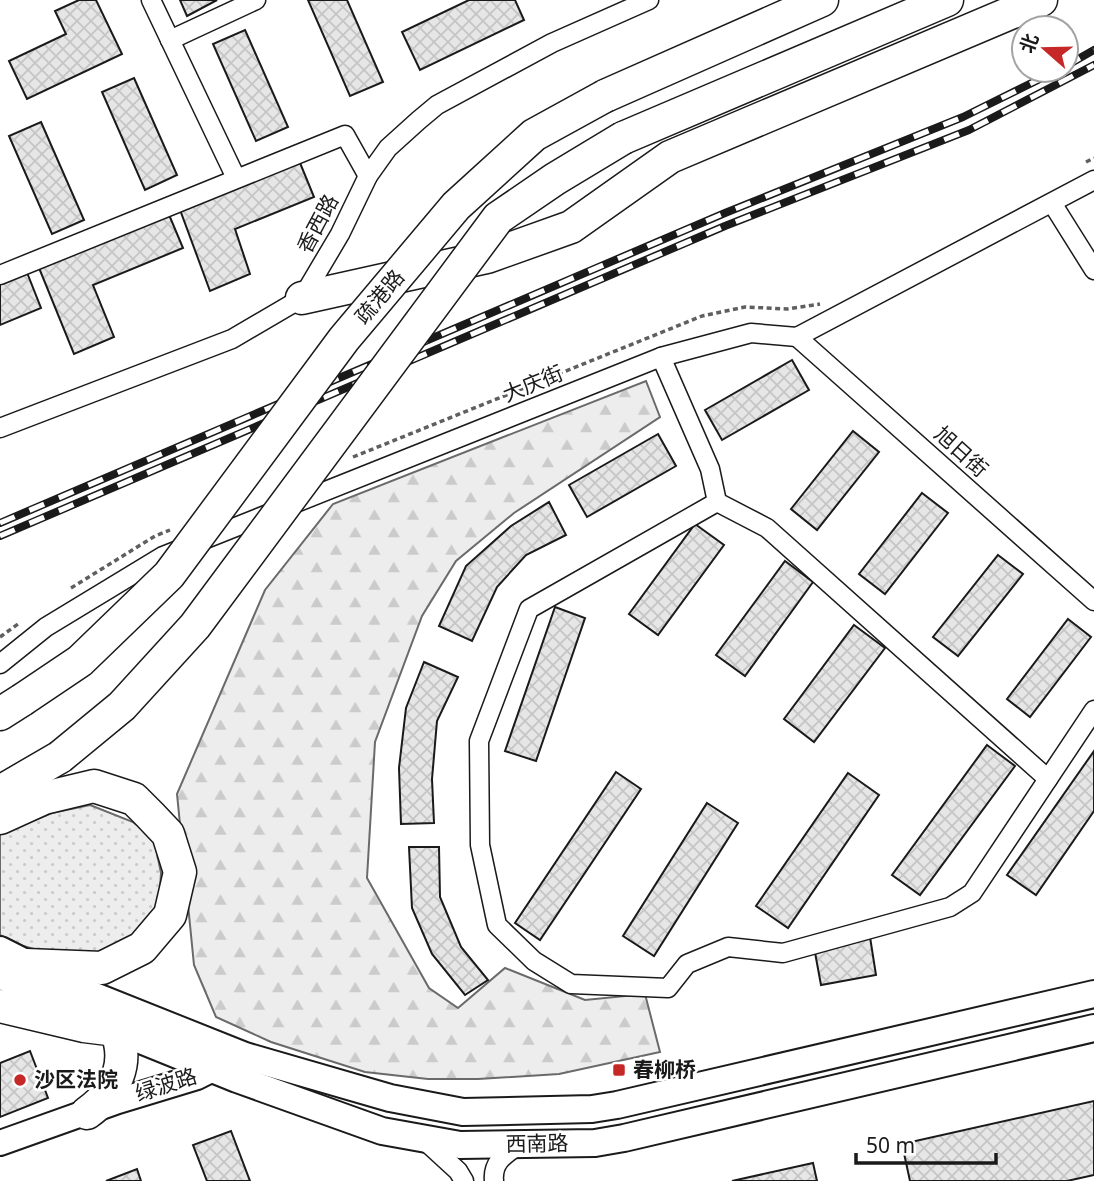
<svg xmlns="http://www.w3.org/2000/svg" width="1094" height="1181" viewBox="0 0 1094 1181" font-family="'Noto Sans','Noto Sans SC',sans-serif">
  <style>
    .grass { fill: url(#grass-dots); stroke: #6a6a6a; stroke-width: 2 }
    .forest { fill: url(#forest-firs); stroke: #6a6a6a; stroke-width: 2 }
    .building { fill: url(#building-cross-hatch); stroke: #1a1a1a; stroke-width: 2 }
    .lines { fill: none; stroke-linecap: round; stroke-linejoin: round }
    .street-casing { stroke: #1a1a1a; stroke-width: 21 }
    .secondary-casing { stroke: #1a1a1a; stroke-width: 28 }
    .primary-casing { stroke: #1a1a1a; stroke-width: 30 }
    .highway-casing { stroke: #1a1a1a; stroke-width: 35 }
    .path { stroke: #5f5f5f; stroke-width: 3.5; stroke-dasharray: 5 3.5; stroke-linecap: butt }
    .street { stroke: #fff; stroke-width: 18 }
    .secondary { stroke: #fff; stroke-width: 24 }
    .primary { stroke: #fff; stroke-width: 26 }
    .highway { stroke: #fff; stroke-width: 32 }
    .rail-casing { stroke: #1a1a1a; stroke-width: 8 }
    .rail { stroke: #fff; stroke-width: 5; stroke-dasharray: 16; stroke-linecap: butt }
    .highway-bridge-casing { stroke: #1a1a1a; stroke-width: 35; stroke-linecap: butt }
    .highway-bridge { stroke: #fff; stroke-width: 32 }
    .poi-dot { fill: #c62828; stroke: #fff; stroke-width: 2.5 }
    .labels { text-anchor: middle; stroke-width: 5; stroke-linejoin: round; paint-order: stroke }
    .street-label { font-size: 21px; fill: #1a1a1a; stroke: #fff }
    .poi-label { font-size: 21px; font-weight: bold; fill: #1a1a1a; stroke: #fff; text-anchor: start }
  </style>
  <defs>
    <pattern id="grass-dots" width="8" height="8" patternUnits="userSpaceOnUse" patternTransform="scale(1.75)"><rect width="8" height="8" fill="#ededed"/><path d="M2 2h.1M6 6h.1" fill="none" stroke="#cbcbcb" stroke-width="1.8" stroke-linecap="round"/></pattern>
    <pattern id="forest-firs" width="22" height="20" patternUnits="userSpaceOnUse" patternTransform="scale(1.75)"><rect width="22" height="20" fill="#ededed"/><path d="M5 1l3.5 6h-7zM16 11l3.5 6h-7z" fill="#cbcbcb"/></pattern>
    <pattern id="building-cross-hatch" width="8" height="8" patternUnits="userSpaceOnUse" patternTransform="scale(1.75)"><rect width="8" height="8" fill="#e6e6e6"/><path d="M0 0l8 8M0 8l8-8" fill="none" stroke="#c5c5c5"/></pattern>
  </defs>
  <rect width="100%" height="100%" fill="#fff"/>
  <polygon class="grass" points="90,805 133,822 154,839 161,873 159,903 141,932 109,952 78,961 23,946 0,935 0,834 52,813"/>
  <polygon class="forest" points="646,381 660,417 514,513 456,561 422,616 375,742 367,878 429,988 458,1008 505,968 585,1000 645,994 660,1052 559,1074 478,1079 428,1079 365,1072 271,1042 216,1017 194,965 177,794 265,590 333,504"/>
  <g class="building">
    <polygon points="79,0 96,0 122,54 27,99 9,61 66,34 55,11"/>
    <polygon points="180,0 217,0 187,16"/>
    <polygon points="308,0 347,0 383,82 350,96"/>
    <polygon points="469,0 515,0 524,20 420,70 402,32"/>
    <polygon points="245,30 288,127 256,141 213,44"/>
    <polygon points="134,78 177,175 145,190 102,92"/>
    <polygon points="41,122 84,220 52,234 9,136"/>
    <polygon points="298,158 314,197 235,229 250,274 210,291 179,207"/>
    <polygon points="167,210 183,248 93,285 114,337 74,354 37,263"/>
    <polygon points="26,270 41,308 0,325 0,280"/>
    <polygon points="792,360 809,390 722,440 705,410"/>
    <polygon points="853,431 879,452 817,530 791,509"/>
    <polygon points="658,434 676,466 587,517 569,485"/>
    <polygon points="922,493 948,513 885,594 859,574"/>
    <polygon points="549,502 566,535 526,555 497,587 472,641 439,626 466,566 511,526"/>
    <polygon points="695,524 724,545 658,635 629,614"/>
    <polygon points="998,555 1023,574 958,656 933,637"/>
    <polygon points="785,561 813,582 745,676 716,655"/>
    <polygon points="555,607 585,618 536,761 505,751"/>
    <polygon points="1068,619 1091,637 1030,717 1007,699"/>
    <polygon points="854,625 885,648 814,742 784,719"/>
    <polygon points="424,662 458,677 437,721 432,779 434,823 401,824 399,768 406,708"/>
    <polygon points="987,745 1015,766 920,895 892,875"/>
    <polygon points="1094,751 1094,811 1036,895 1007,875"/>
    <polygon points="616,772 641,789 540,940 515,923"/>
    <polygon points="848,773 879,795 788,928 756,906"/>
    <polygon points="707,803 738,823 654,956 623,936"/>
    <polygon points="409,847 439,847 440,897 461,947 488,980 465,995 432,954 412,908"/>
    <polygon points="870,937 876,975 821,985 814,947"/>
    <polygon points="30,1051 48,1098 0,1117 0,1063"/>
    <polygon points="1094,1101 1094,1175 1067,1181 910,1181 902,1144"/>
    <polygon points="231,1131 250,1181 207,1181 193,1145"/>
    <polygon points="813,1163 817,1181 732,1181"/>
    <polygon points="137,1169 141,1181 106,1181"/>
  </g>
  <g class="lines">
    <defs>
      <g id="street">
        <polyline points="151,0 236,178"/>
        <polyline points="170,40 256,0"/>
        <polyline points="1052,203 1094,270"/>
        <polyline points="0,275 345,135 368,176"/>
        <polyline points="797,337 1094,601"/>
        <polyline points="661,357 710,469 717,502 767,528 1048,779"/>
        <polyline points="0,428 232,339 302,298 340,234 368,176 388,148 419,120 437,105 552,43 649,0"/>
        <polyline points="717,502 529,609 479,741 480,845 497,925 534,961 571,984 668,988 687,964 728,947 783,953 950,907 972,893 1094,710"/>
        <polyline points="0,664 46,627 163,556 661,357 751,333 797,337 1094,180"/>
        <polyline points="422,1138 458,1171 464,1181"/>
        <path d="M 494,1181 C 492,1161 506,1154 520,1144"/>
      </g>
      <polyline id="secondary" points="0,1143 118,1101 197,1077 213,1069"/>
      <g id="primary">
        <polyline points="0,950 77,989 245,1056 390,1098 463,1112 592,1109 617,1105 1094,994"/>
        <polyline points="0,975 116,1030 237,1079 382,1131 460,1145 595,1143 624,1138 1094,1028"/>
      </g>
      <g id="highway">
        <polyline points="605,96 822,0"/>
        <polyline points="623,138 947,0"/>
        <polyline points="302,298 487,257 571,227 670,157 1041,0"/>
        <polyline points="0,714 22,700"/>
        <polyline points="0,792 60,757"/>
        <polyline points="0,818 44,798 94,786 134,799 150,815 168,834 180,872 170,915 142,948 102,968 26,965"/>
        <path d="M 0,1006 L 84,1026 L 116,1030 C 130,1064 115,1093 87,1113"/>
      </g>
    </defs>
    <use href="#street" class="street-casing"/>
    <use href="#secondary" class="secondary-casing"/>
    <use href="#primary" class="primary-casing"/>
    <use href="#highway" class="highway-casing"/>
    <g class="path">
      <polyline points="1086,162 1094,158"/>
      <polyline points="353,457 702,316 745,307 787,309 820,304"/>
      <polyline points="71,588 155,536 170,530"/>
      <polyline points="0,637 18,624"/>
    </g>
    <use href="#street" class="street"/>
    <use href="#secondary" class="secondary"/>
    <use href="#primary" class="primary"/>
    <use href="#highway" class="highway"/>
    <defs>
      <g id="rail">
        <polyline points="1066,66 1094,50"/>
        <polyline points="0,523 725,213 963,117 1058,70"/>
        <polyline points="0,536 725,226 969,130 1094,65"/>
      </g>
    </defs>
    <use href="#rail" class="rail-casing"/>
    <use href="#rail" class="rail"/>
    <defs>
      <g id="highway-bridge">
        <polyline points="22,700 80,661 169,575 344,339 456,206 534,135 605,96"/>
        <polyline points="60,757 122,706 195,626 498,218 555,179 623,138"/>
      </g>
    </defs>
    <use href="#highway-bridge" class="highway-bridge-casing"/>
    <use href="#highway-bridge" class="highway-bridge"/>
  </g>
  <g class="poi-dot">
    <rect x="612" y="1063" width="14" height="14" rx="3.5"/>
    <circle cx="20" cy="1080" r="7"/>
  </g>
  <g class="labels">
    <g class="street-label">
      <text transform="translate(318 224) rotate(-62)" y="7">香西路</text>
      <text transform="translate(380 297) rotate(-50)" y="7">疏港路</text>
      <text transform="translate(533 384) rotate(-22)" y="7">大庆街</text>
      <text transform="translate(961 452) rotate(42)" y="7">旭日街</text>
      <text transform="translate(166 1085) rotate(-18)" y="7">绿波路</text>
      <text transform="translate(537 1144) rotate(-1)" y="7">西南路</text>
    </g>
    <g class="poi-label">
      <text x="633" y="1077">春柳桥</text>
      <text x="34" y="1087">沙区法院</text>
    </g>
  </g>
  <g transform="translate(1045 49) rotate(290)"><circle r="33" fill="#ffffff" stroke="#a3a3a3" stroke-width="2"/>
  <path d="M0-5L12 26L0 18L-12 26Z" fill="#c62828"/>
  <text y="-10" font-size="19" font-weight="bold" text-anchor="middle" fill="#1a1a1a">北</text>
  </g>
  <path d="M856 1153v10h140v-10" fill="none" stroke="#1a1a1a" stroke-width="3.5"/>
  <text x="866" y="1153" font-size="21" fill="#1a1a1a" stroke="#ffffff" stroke-width="5" paint-order="stroke">50 m</text>
</svg>
